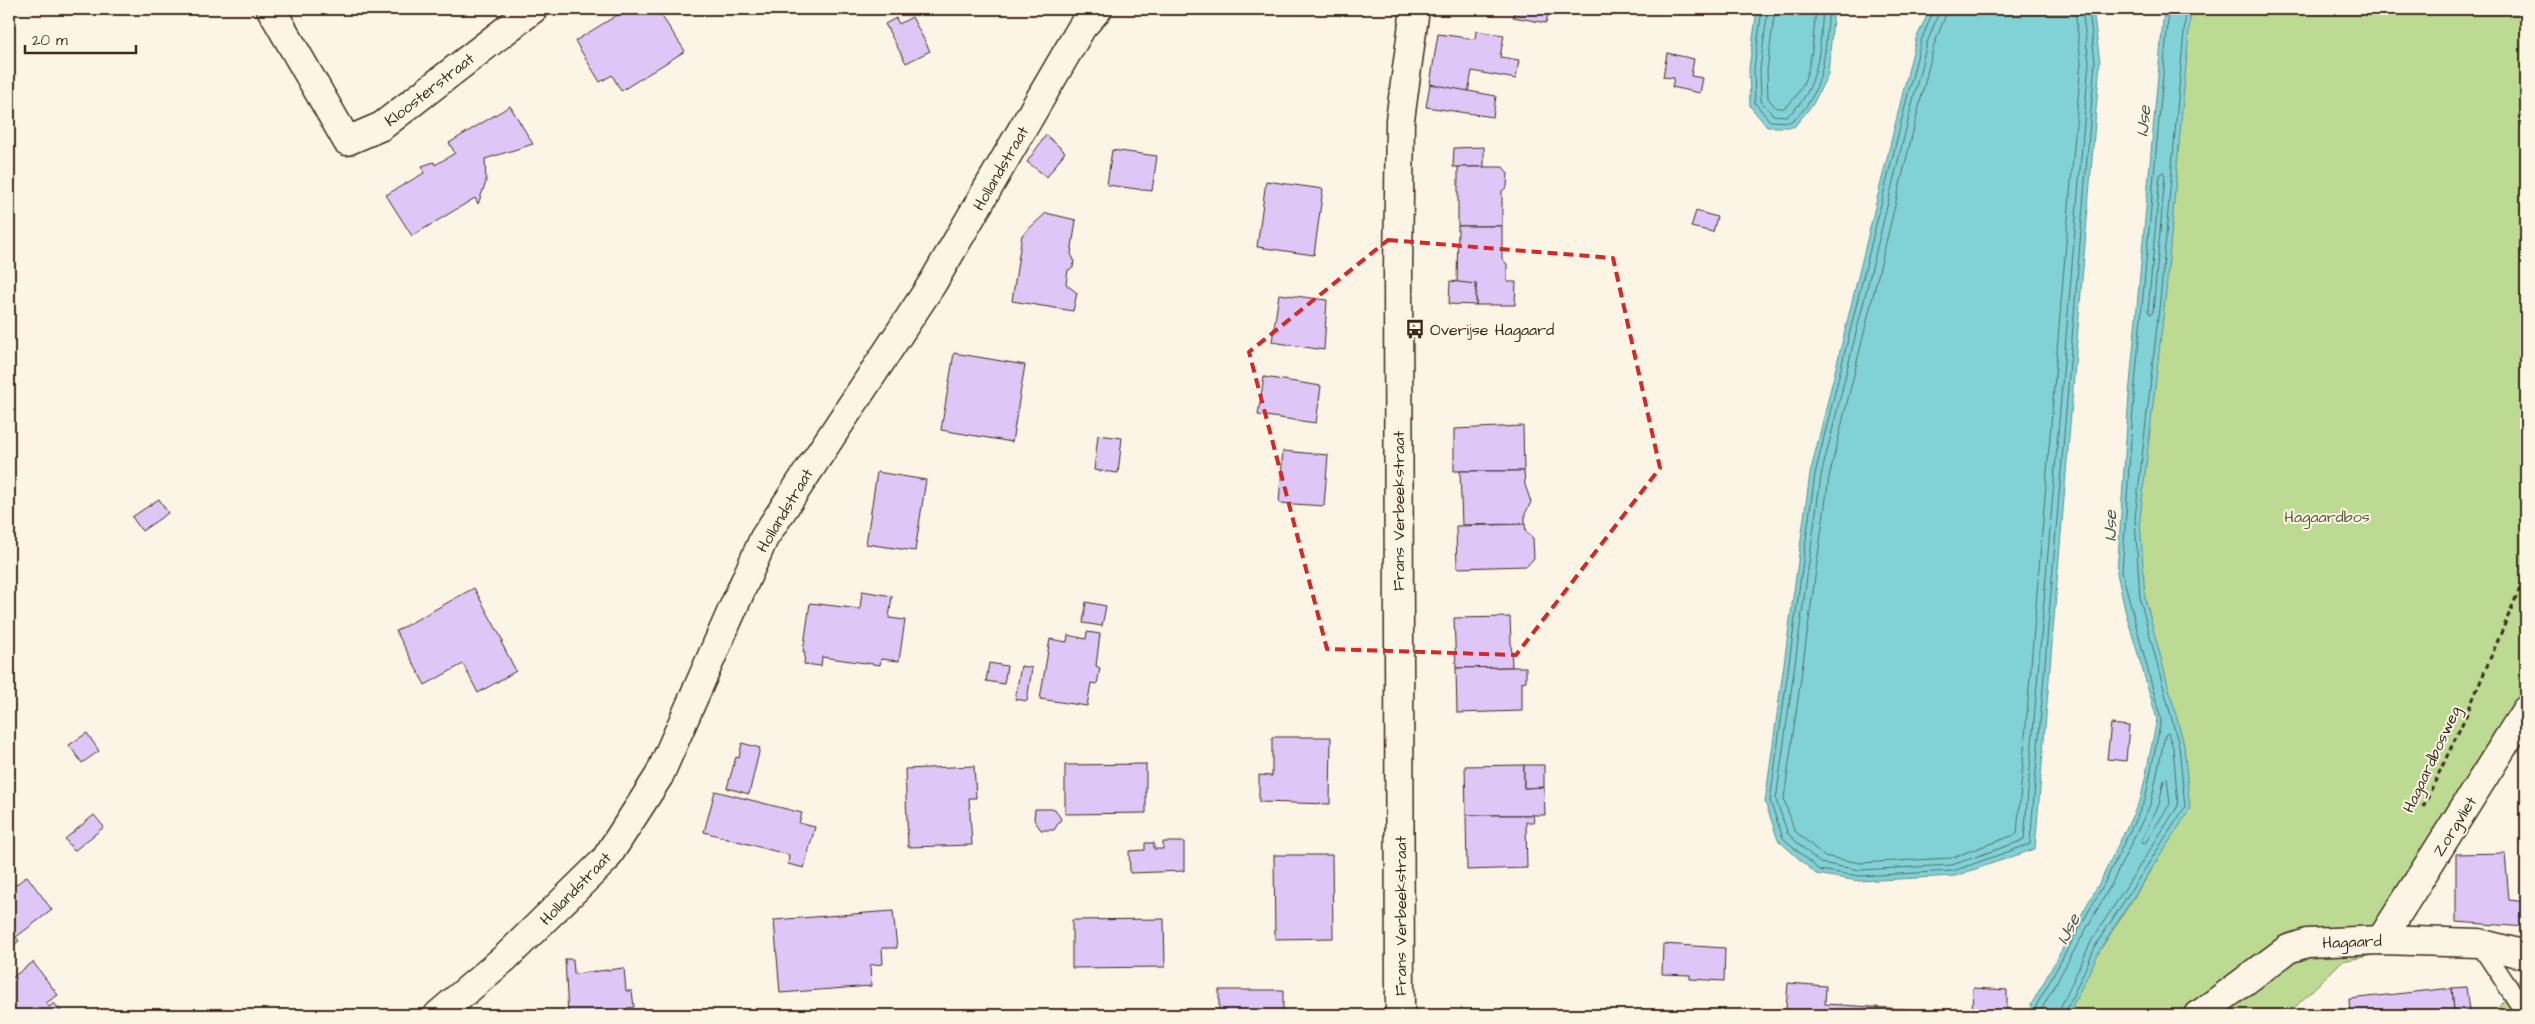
<svg xmlns="http://www.w3.org/2000/svg" width="2535" height="1024" viewBox="0 0 2535 1024" font-family="'Architects Daughter',sans-serif">
  <style>
    .green { fill: #bcda92; stroke: #7c8258 }
    .water { fill: #80d2d7; stroke: #648f8d }
    .lines { fill: none; stroke-linecap: round; stroke-linejoin: round }
    .shore { stroke: #576d68; stroke-width: 1 }
    .building { fill: #dec7f7; stroke: #3b2a1e }
    .lane-casing { stroke: #3b2a1e; stroke-width: 21 }
    .street-casing { stroke: #3b2a1e; stroke-width: 31 }
    .secondary-casing { stroke: #3b2a1e; stroke-width: 31 }
    .path { stroke: #3b2a1e; stroke-width: 3; stroke-dasharray: 5 4; stroke-linecap: butt }
    .lane { stroke: #fcf5e5; stroke-width: 18 }
    .street { stroke: #fcf5e5; stroke-width: 28 }
    .secondary { stroke: #fcf5e5; stroke-width: 28 }
    .marked { fill: none; stroke: #d62828; stroke-width: 4; stroke-dasharray: 10 6; stroke-linejoin: round }
    .labels { text-anchor: middle; stroke-width: 4; stroke-linejoin: round; paint-order: stroke }
    .street-label { font-size: 16px; fill: #3b2a1e; stroke: #fcf5e5 }
    .poi-label { font-size: 16px; fill: #3b2a1e; stroke: #fcf5e5; text-anchor: start }
    .park-label { font-size: 16px; fill: #5b563b; stroke: #fcf5e5 }
    .water-label { font-size: 18px; font-style: italic; fill: #4c544c; stroke: #fcf5e5 }
  </style>
  <rect width="100%" height="100%" fill="#fcf5e5"/>
  <filter id="ink" filterUnits="userSpaceOnUse"><feTurbulence type="fractalNoise" baseFrequency=".02" numOctaves="2"/><feDisplacementMap in="SourceGraphic" scale="10" xChannelSelector="R" yChannelSelector="G"/><feConvolveMatrix kernelMatrix="1 2 1 2 8 2 1 2 1" color-interpolation-filters="sRGB"/></filter>
  <g filter="url(#ink)">
    <g class="green">
      <polygon points="2172,9 2526,9 2526,735 2380,954 2342,961 2287,1015 2058,1015 2151,871 2161,706 2127,554"/>
      <polygon points="2526,971 2526,1015 2493,1015"/>
    </g>
    <g class="water">
      <polygon points="1757,9 1834,9 1828,74 1813,104 1794,127 1767,127 1750,106 1749,68"/>
      <polygon points="1930,9 2093,9 2100,62 2035,849 1955,876 1859,881 1816,874 1778,840 1765,802 1810,474 1916,39"/>
      <polygon points="2164,9 2191,9 2166,292 2140,518 2145,598 2184,745 2190,809 2102,946 2068,1015 2030,1015 2031,1005 2102,878 2141,798 2157,719 2125,610 2117,573 2129,395"/>
    </g>
    <g class="lines">
      <g class="shore">
        <path d="M 1762,9 L 1754,69 L 1755,103 L 1770,121 L 1790,122 C 1826,97 1825,48 1829,9"/>
        <path d="M 1768,9 L 1760,69 L 1761,101 L 1773,115 L 1787,116 C 1820,92 1820,45 1823,9"/>
        <path d="M 1775,9 L 1767,70 L 1768,98 L 1776,108 L 1784,108 C 1814,86 1812,42 1816,9"/>
        <polyline points="1934,9 1921,41 1815,474 1770,801 1783,838 1819,870 1860,876 1953,871 2030,844 2095,62 2089,9"/>
        <polyline points="1940,9 1927,43 1821,476 1776,800 1788,834 1820,863 1860,870 1952,865 2024,840 2089,62 2082,9"/>
        <polyline points="1948,9 1934,45 1829,477 1784,799 1794,830 1824,856 1860,863 1951,858 2017,834 2081,62 2075,9"/>
        <polygon points="2163,172 2165,175 2153,312 2150,314 2148,311 2160,175"/>
        <polygon points="2167,778 2170,804 2145,843 2142,844 2141,841 2159,804 2164,780"/>
        <polyline points="2035,1015 2036,1006 2106,880 2145,800 2161,720 2122,572 2134,395 2169,9"/>
        <polyline points="2041,1015 2042,1008 2112,883 2151,803 2165,735 2168,733 2173,747 2178,806 2092,940 2057,1015"/>
        <polyline points="2064,1015 2097,943 2185,807 2179,746 2140,599 2135,518 2161,291 2186,9"/>
      </g>
    </g>
    <g class="building">
      <polygon points="627,9 657,9 685,51 621,91 612,75 600,82 575,41"/>
      <polygon points="1515,9 1549,9 1546,23 1513,17"/>
      <polygon points="912,17 930,51 906,63 885,24 896,18 899,24"/>
      <polygon points="1476,31 1504,35 1500,57 1519,60 1516,79 1472,71 1468,93 1430,84 1438,34 1475,39"/>
      <polygon points="1667,53 1694,59 1691,76 1703,78 1700,93 1672,87 1674,78 1663,77"/>
      <polygon points="1430,84 1496,96 1493,117 1426,107"/>
      <polygon points="510,106 533,144 485,159 486,182 478,204 475,198 412,236 386,195 424,173 422,166 434,162 435,165 455,153 449,143"/>
      <polygon points="1046,135 1065,152 1047,177 1027,162"/>
      <polygon points="1484,147 1484,167 1453,167 1454,148"/>
      <polygon points="1112,150 1157,156 1152,191 1107,185"/>
      <polygon points="1458,167 1503,167 1508,173 1507,187 1502,191 1502,226 1458,226"/>
      <polygon points="1266,181 1323,189 1314,255 1257,247"/>
      <polygon points="1696,211 1717,217 1713,232 1691,227"/>
      <polygon points="1046,213 1076,220 1071,254 1074,260 1073,268 1068,270 1066,284 1077,293 1073,311 1012,301 1022,235"/>
      <polygon points="1458,226 1502,226 1502,259 1507,264 1507,282 1516,282 1515,305 1476,305 1476,284 1457,284"/>
      <polygon points="1450,281 1476,284 1476,305 1449,304"/>
      <polygon points="1279,294 1327,300 1324,350 1272,342"/>
      <polygon points="954,353 1025,365 1012,442 941,430"/>
      <polygon points="1264,377 1321,386 1316,423 1258,415"/>
      <polygon points="1523,426 1524,471 1454,471 1454,429"/>
      <polygon points="1098,435 1122,438 1118,473 1094,470"/>
      <polygon points="1283,451 1328,455 1324,506 1279,503"/>
      <polygon points="1460,471 1524,471 1525,485 1531,502 1525,514 1525,524 1462,525"/>
      <polygon points="877,472 926,480 915,551 866,544"/>
      <polygon points="159,499 168,513 142,531 132,517"/>
      <polygon points="1525,524 1526,532 1533,538 1534,558 1527,566 1457,568 1456,526"/>
      <polygon points="474,588 503,641 501,642 516,671 478,693 463,664 425,685 396,631"/>
      <polygon points="862,591 892,596 889,618 905,620 899,661 881,659 880,665 822,657 821,666 804,664 805,652 803,652 810,603 860,609"/>
      <polygon points="1086,602 1106,606 1102,626 1083,623"/>
      <polygon points="1510,617 1512,667 1456,668 1454,618"/>
      <polygon points="1087,632 1100,634 1096,666 1100,668 1097,684 1091,683 1087,706 1040,699 1050,639 1067,642 1068,635 1086,639"/>
      <polygon points="989,663 1007,666 1004,684 986,681"/>
      <polygon points="1021,666 1032,668 1027,701 1015,699"/>
      <polygon points="1512,667 1526,667 1526,681 1522,682 1522,711 1457,713 1456,668"/>
      <polygon points="2111,724 2129,726 2126,761 2107,759"/>
      <polygon points="87,733 99,751 82,763 69,745"/>
      <polygon points="1272,737 1331,737 1330,804 1259,802 1259,775 1272,776"/>
      <polygon points="742,743 760,748 749,794 727,788 736,757 739,758"/>
      <polygon points="1146,764 1146,813 1065,814 1065,765"/>
      <polygon points="1524,765 1524,788 1544,787 1545,815 1466,815 1465,766"/>
      <polygon points="1524,765 1544,765 1544,787 1524,788"/>
      <polygon points="974,766 976,798 969,798 972,845 908,847 905,769"/>
      <polygon points="715,791 802,813 799,823 815,827 804,868 788,864 789,855 704,832"/>
      <polygon points="1035,809 1055,809 1061,819 1054,830 1041,830 1034,820"/>
      <polygon points="94,815 104,827 74,851 65,839"/>
      <polygon points="1466,815 1533,815 1534,822 1526,822 1527,868 1467,870"/>
      <polygon points="1163,842 1184,842 1184,871 1130,873 1129,851 1145,850 1145,843 1154,843 1154,849 1163,849"/>
      <polygon points="2505,853 2509,900 2526,902 2526,927 2456,922 2456,854"/>
      <polygon points="1274,855 1332,855 1333,938 1275,939"/>
      <polygon points="27,876 52,910 16,937 19,941 9,949 9,890"/>
      <polygon points="893,911 897,948 882,948 883,964 870,965 871,986 780,993 774,920"/>
      <polygon points="1164,919 1165,967 1072,968 1072,920"/>
      <polygon points="1663,944 1725,948 1724,981 1690,979 1690,975 1662,974"/>
      <polygon points="565,959 573,959 574,974 624,968 626,991 632,991 634,1007 627,1008 628,1015 568,1015"/>
      <polygon points="33,962 58,995 46,1003 49,1007 54,1003 64,1015 9,1015 9,992 11,990 9,980"/>
      <polygon points="1788,983 1826,986 1825,1004 1967,1013 1966,1015 1793,1015 1793,1010 1786,1009"/>
      <polygon points="2466,987 2469,1011 2454,1012 2452,988"/>
      <polygon points="1973,988 2007,990 2007,1015 1972,1015"/>
      <polygon points="2452,988 2454,1012 2458,1012 2458,1015 2350,1015 2349,999"/>
      <rect x="1219" y="990" width="64" height="25"/>
    </g>
    <g class="lines">
      <defs>
        <polyline id="lane" points="2479,943 2526,1014"/>
        <g id="street">
          <polyline points="271,9 347,141 382,126 533,9"/>
          <polyline points="2381,940 2526,710"/>
          <polyline points="438,1015 506,957 605,860 659,776 764,538 932,284 1082,27 1098,9"/>
          <polyline points="2199,1015 2288,949 2307,943 2381,940 2479,943 2526,955"/>
        </g>
        <polyline id="secondary" points="1400,1015 1398,269 1400,120 1415,9"/>
      </defs>
      <use href="#lane" class="lane-casing"/>
      <use href="#street" class="street-casing"/>
      <use href="#secondary" class="secondary-casing"/>
      <polyline class="path" points="2423,807 2465,718 2526,574"/>
      <use href="#lane" class="lane"/>
      <use href="#street" class="street"/>
      <use href="#secondary" class="secondary"/>
    </g>
  </g>
  <path class="marked" d="M 1388,240 L 1613,258 L 1660,468 L 1516,655 L 1327,649 L 1249,352 Z"/>
  <defs>
    <symbol id="bus-bare" viewBox="-9 -9 18 18"><path d="M-5-6H5V4H4V6H2V4H-2V6H-4V4H-5ZM-3.5-4V0h7V-4ZM-3.5 1.2v1.5H-2V1.2ZM2 1.2v1.5H3.5V1.2Z" fill="#3b2a1e" stroke="#fcf5e5" stroke-width="2.5" paint-order="stroke"/></symbol>
  </defs>
  <g fill-rule="evenodd">
    <use href="#bus-bare" x="1401" y="315" width="28" height="28"/>
  </g>
  <g class="labels">
    <g class="street-label">
      <text transform="translate(429 89) rotate(-38)" y="6">Kloosterstraat</text>
      <text transform="translate(1000 168) rotate(-60)" y="6">Hollandstraat</text>
      <text transform="translate(784 510) rotate(-59)" y="6">Hollandstraat</text>
      <text transform="translate(1398 511) rotate(-90)" y="6">Frans Verbeekstraat</text>
      <text transform="translate(2431 759) rotate(-65)" y="6">Hagaardbosweg</text>
      <text transform="translate(2454 826) rotate(-58)" y="6">Zorgvliet</text>
      <text transform="translate(575 888) rotate(-46)" y="6">Hollandstraat</text>
      <text transform="translate(1400 916) rotate(-90)" y="6">Frans Verbeekstraat</text>
      <text transform="translate(2352 941) rotate(-2)" y="6">Hagaard</text>
    </g>
    <g class="poi-label">
      <text x="1430" y="335">Overijse Hagaard</text>
    </g>
    <g class="park-label">
      <text x="2327" y="522">Hagaardbos</text>
    </g>
    <g class="water-label">
      <text transform="translate(2143 121) rotate(-84)" y="6">IJse</text>
      <text transform="translate(2110 526) rotate(-89)" y="6">IJse</text>
      <text transform="translate(2068 929) rotate(-63)" y="6">IJse</text>
    </g>
  </g>
  <rect width="2535" height="1024" fill="none" stroke="#fcf5e5" stroke-width="30"/>
  <rect x="15" y="15" width="2505" height="994" fill="none" stroke="#3b2a1e" stroke-width="2" filter="url(#ink)"/>
  <path d="M25 45v8h111v-8" fill="none" stroke="#3b2a1e" stroke-width="2.5"/>
  <text x="32" y="45" font-size="15" fill="#3b2a1e" stroke="#fcf5e5" stroke-width="4" paint-order="stroke">20 m</text>
</svg>
